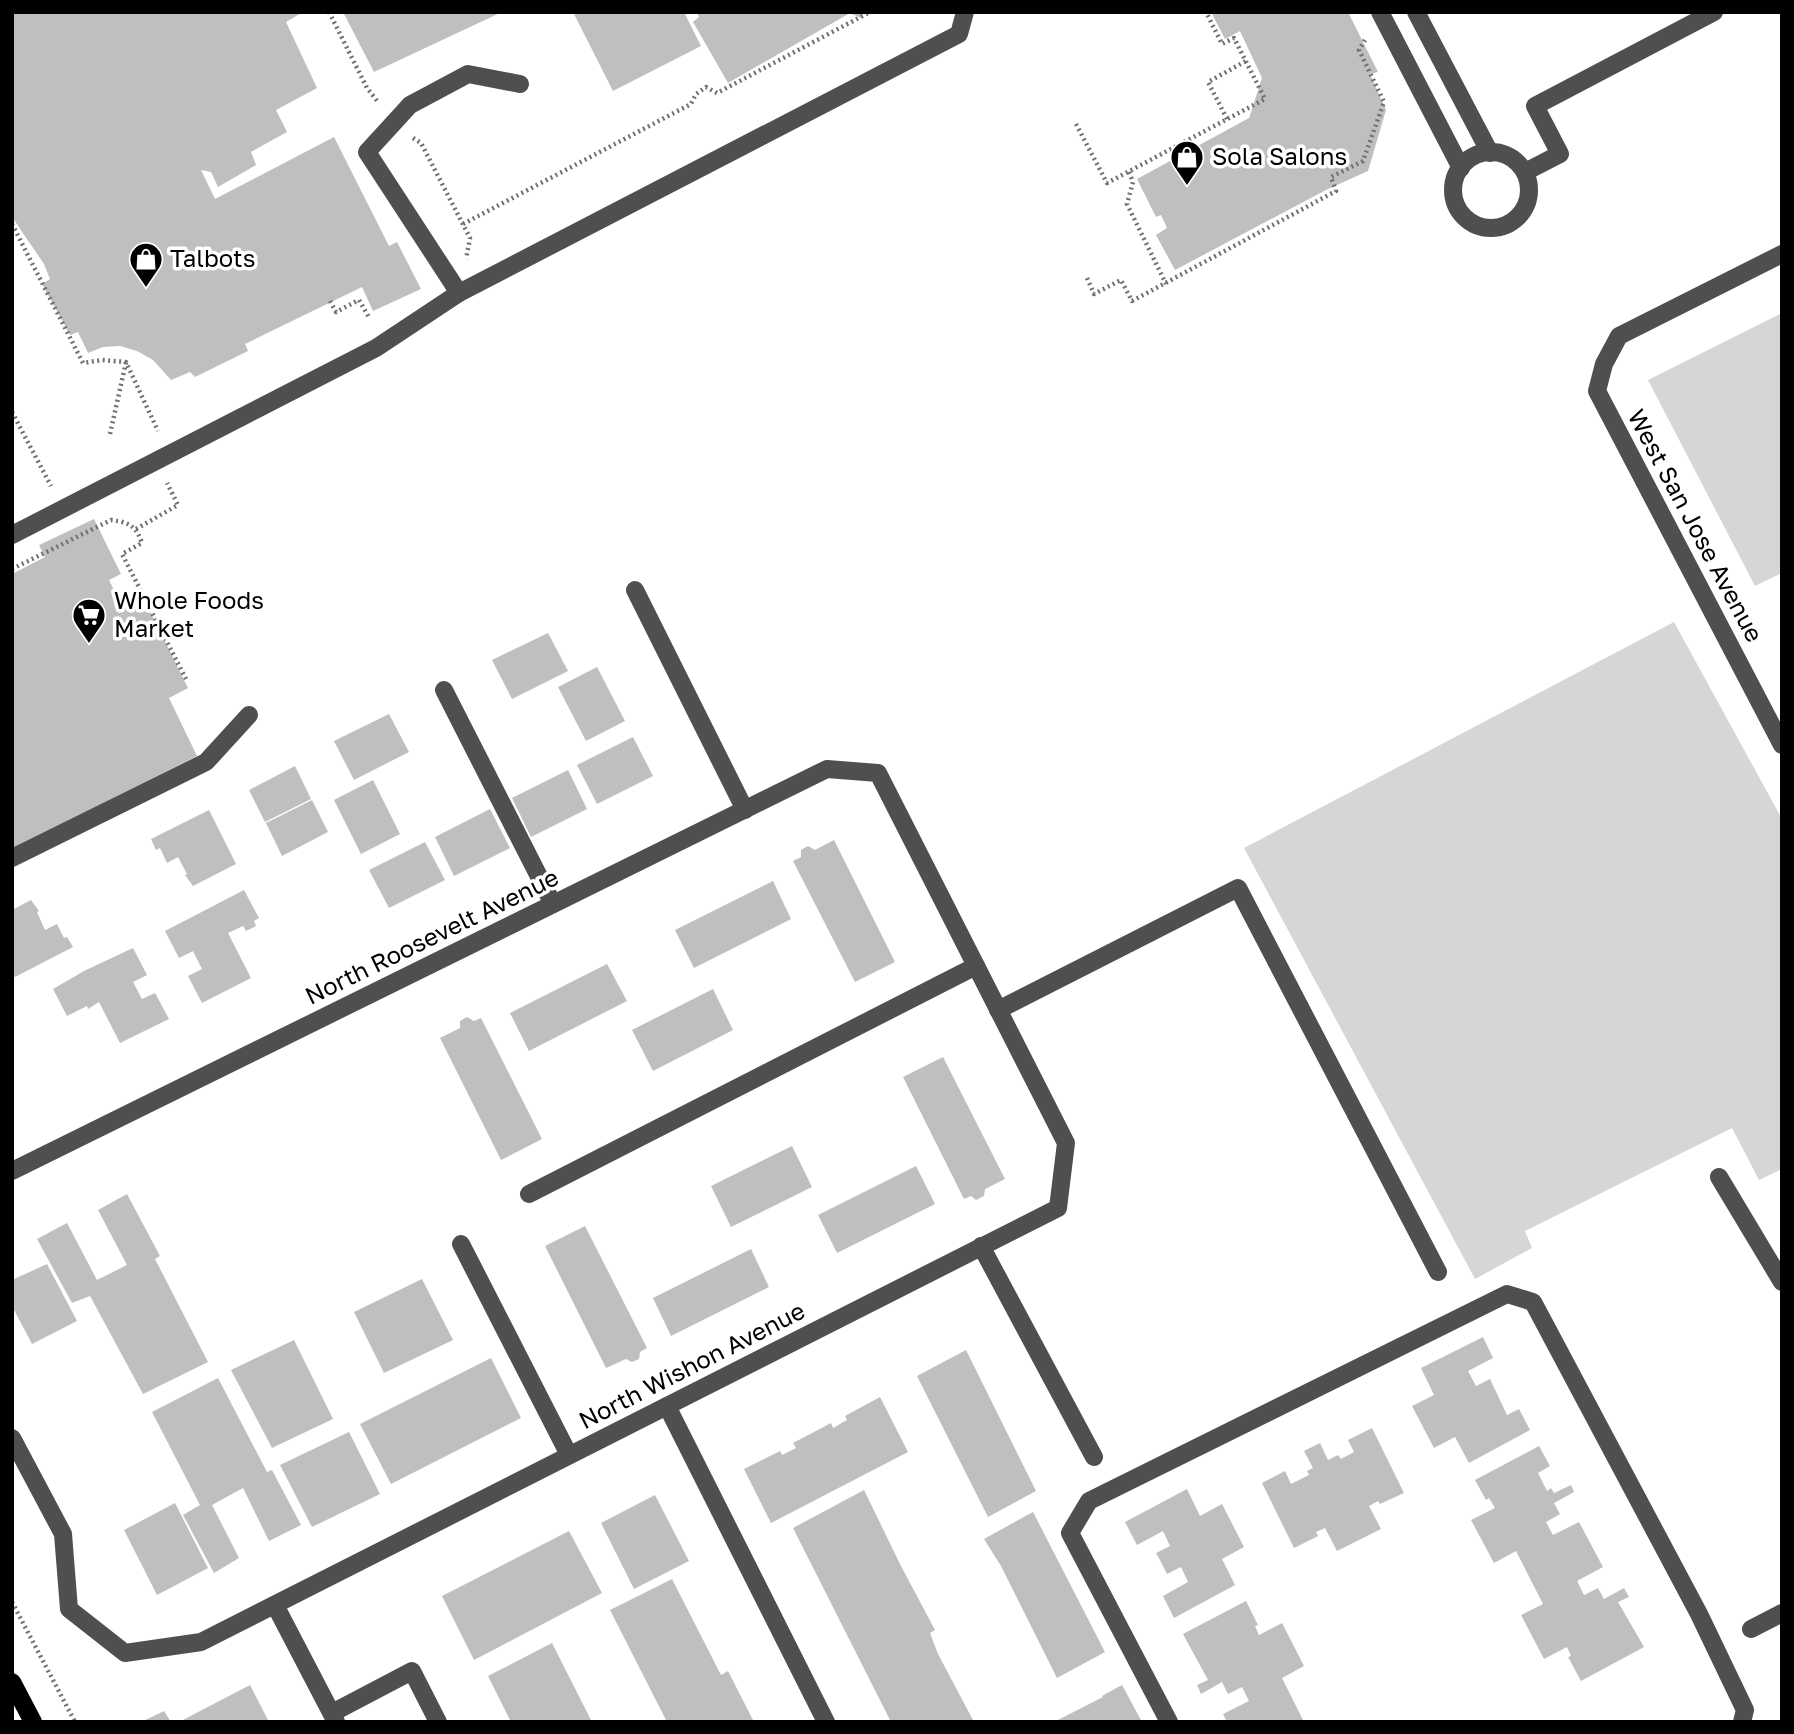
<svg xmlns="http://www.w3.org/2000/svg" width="1794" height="1734" viewBox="0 0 1794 1734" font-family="'Golos Text',sans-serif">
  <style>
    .green { fill: #d6d6d6 }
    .building { fill: #bfbfbf }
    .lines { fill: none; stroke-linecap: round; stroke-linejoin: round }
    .path { stroke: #717171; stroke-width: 4.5; stroke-dasharray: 2 3.5; stroke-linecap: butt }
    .minor { stroke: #4f4f4f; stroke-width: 18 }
    .major { stroke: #000; stroke-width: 18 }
    .labels { text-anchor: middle; stroke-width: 7; stroke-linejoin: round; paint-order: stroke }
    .poi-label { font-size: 24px; fill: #000; stroke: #fff; text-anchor: start }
    .street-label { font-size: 24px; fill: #000; stroke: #fff }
  </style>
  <rect width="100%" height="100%" fill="#fff"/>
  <g class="green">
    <polygon points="1782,313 1782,573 1755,586 1648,380"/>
    <polygon points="1674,622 1782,819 1782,1169 1759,1180 1732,1128 1525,1231 1532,1248 1475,1279 1244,848"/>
  </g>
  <g class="building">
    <polygon points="12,12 303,12 286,22 317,88 276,110 287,132 251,152 256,165 218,187 211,172 201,170 215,199 334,137 389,246 397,242 421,289 373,311 362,287 245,344 248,351 195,377 190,372 171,380 153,360 137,351 120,346 103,347 88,353 78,332 70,335 42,284 50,279 44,264 12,217"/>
    <polygon points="343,12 502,12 374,72"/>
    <polygon points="573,12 684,12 701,46 613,91"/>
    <polygon points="697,12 863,12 861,18 850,13 728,83 693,22 699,17"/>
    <polygon points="1211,12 1348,12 1378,72 1370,74 1386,110 1368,171 1326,190 1175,270 1156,235 1167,228 1161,215 1156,217 1137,179 1249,118 1262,78 1240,31 1225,39"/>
    <polygon points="94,519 121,574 109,580 120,602 140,591 188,688 169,698 197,756 12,849 12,574 45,557 39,545"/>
    <polygon points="548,633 568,671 512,699 492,660"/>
    <polygon points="597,667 625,721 586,741 558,687"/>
    <polygon points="389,714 409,752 354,780 334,741"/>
    <polygon points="633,737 653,776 597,804 577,765"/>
    <polygon points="295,766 311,799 265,822 249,790"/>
    <polygon points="568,770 587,809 531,837 512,798"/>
    <polygon points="373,780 400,834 361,854 334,800"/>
    <polygon points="312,800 328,832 282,856 266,823"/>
    <polygon points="490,809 510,848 454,876 435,837"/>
    <polygon points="209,810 236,864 193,886 185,875 187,874 178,857 167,863 160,848 156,850 151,839"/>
    <polygon points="834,840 895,962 855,982 793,861 801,857 801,850 808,846 815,850"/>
    <polygon points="425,842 445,880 389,908 369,870"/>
    <polygon points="773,881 791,919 694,968 675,930"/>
    <polygon points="244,890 259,918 254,921 256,926 246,931 243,926 228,933 251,978 202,1003 188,976 202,969 193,951 179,958 165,931"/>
    <polygon points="31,900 39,911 37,912 45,930 57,924 64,938 67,937 73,947 15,977 12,972 12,910"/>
    <polygon points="133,948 147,975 133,982 142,999 155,993 169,1019 120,1043 99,1002 88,1009 87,1006 67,1016 53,989 84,971"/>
    <polygon points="607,964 627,1001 529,1051 510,1013"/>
    <polygon points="713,989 733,1030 653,1071 632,1030"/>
    <polygon points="467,1017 474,1021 481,1018 542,1139 501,1160 440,1038 460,1028 460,1021"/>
    <polygon points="943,1057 1005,1179 985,1189 984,1196 976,1200 971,1196 964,1199 903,1077"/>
    <polygon points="792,1146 812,1187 731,1227 711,1186"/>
    <polygon points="916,1166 935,1204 837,1253 818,1215"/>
    <polygon points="127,1194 160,1256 155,1259 208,1362 143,1394 90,1296 72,1303 37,1239 67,1223 97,1280 127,1265 98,1210"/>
    <polygon points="585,1226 647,1348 640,1352 639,1359 632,1362 626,1359 606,1368 545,1246"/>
    <polygon points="751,1249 769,1287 671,1336 653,1298"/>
    <polygon points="47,1264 77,1321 32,1344 12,1306 12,1280"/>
    <polygon points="422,1279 453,1340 384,1373 354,1312"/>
    <polygon points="1483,1337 1493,1358 1468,1371 1476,1386 1490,1379 1507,1415 1519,1409 1530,1430 1469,1463 1455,1437 1434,1448 1412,1406 1434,1395 1421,1368"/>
    <polygon points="294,1340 333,1419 272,1448 231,1370"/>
    <polygon points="966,1350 1036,1491 988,1517 917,1376"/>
    <polygon points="491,1358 521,1418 391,1484 360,1424"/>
    <polygon points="218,1378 267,1472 272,1470 301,1525 269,1541 243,1488 212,1505 239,1558 214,1573 183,1515 200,1505 152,1412"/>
    <polygon points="880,1397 908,1452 771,1523 744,1469 780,1451 782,1455 796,1448 793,1443 831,1423 833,1428 847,1420 845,1416"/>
    <polygon points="1372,1428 1404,1493 1380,1504 1378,1501 1369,1506 1381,1529 1337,1551 1325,1528 1316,1532 1318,1536 1294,1548 1262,1483 1285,1471 1291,1484 1309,1475 1307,1471 1313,1468 1304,1451 1320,1443 1328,1460 1338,1455 1341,1459 1354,1452 1348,1440"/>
    <polygon points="349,1432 380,1494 312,1527 280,1465"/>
    <polygon points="1539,1446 1550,1466 1538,1473 1547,1491 1551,1488 1554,1493 1571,1485 1574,1492 1554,1503 1560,1514 1546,1522 1553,1535 1579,1522 1603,1567 1577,1581 1584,1595 1598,1588 1604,1599 1624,1588 1629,1597 1618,1602 1644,1647 1581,1681 1568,1657 1571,1656 1567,1647 1544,1659 1521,1615 1543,1604 1516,1551 1494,1563 1471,1520 1495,1508 1489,1498 1486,1500 1475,1480"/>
    <polygon points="1187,1489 1200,1516 1222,1504 1244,1547 1222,1559 1235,1585 1174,1618 1163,1596 1188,1582 1181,1567 1167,1574 1161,1562 1156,1553 1170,1546 1163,1531 1137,1545 1125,1522"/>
    <polygon points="864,1490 901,1566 935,1630 930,1633 938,1654 974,1722 891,1722 793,1528"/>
    <polygon points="655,1495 689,1561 634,1589 601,1523"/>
    <polygon points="175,1503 208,1568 157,1595 124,1530"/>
    <polygon points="1033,1512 1105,1652 1057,1678 1001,1566 984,1539"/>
    <polygon points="569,1531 602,1593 474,1660 442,1596"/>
    <polygon points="672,1579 721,1675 728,1671 754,1722 667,1722 610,1610"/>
    <polygon points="1246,1601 1258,1625 1255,1626 1259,1635 1282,1623 1304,1666 1282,1678 1304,1722 1227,1722 1223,1714 1249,1701 1242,1687 1228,1694 1222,1682 1201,1694 1197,1685 1208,1680 1183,1634"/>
    <polygon points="552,1643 592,1722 511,1722 488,1676"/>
    <polygon points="250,1685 269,1722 179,1722"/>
    <polygon points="1122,1685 1142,1722 1054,1722 1103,1697 1102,1696"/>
    <polygon points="164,1711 171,1722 141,1722"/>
  </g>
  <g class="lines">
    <g class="path">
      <polyline points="329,12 367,88 378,102"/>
      <polyline points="1227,119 1208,82 1246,61"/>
      <polyline points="1076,124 1107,183 1265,99 1234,38 1222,44 1206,12"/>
      <polyline points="413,138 421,143 470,238 466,259"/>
      <polyline points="1129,172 1133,182 1127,204 1166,284"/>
      <polyline points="12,224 83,363 102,360 126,362 158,431"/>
      <polyline points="463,224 691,104 696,94 706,87 717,93 870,12"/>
      <polyline points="1087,278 1094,294 1121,280 1132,301 1336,191 1331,177 1363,161 1384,102 1359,50 1365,40"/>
      <polyline points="330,301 336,312 359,300 370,319"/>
      <polyline points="12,412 51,486"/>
      <polyline points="110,434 126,362"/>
      <polyline points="136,529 178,505 167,483"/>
      <path d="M 12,569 L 111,520 C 129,522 136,526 142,543 L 122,554 L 186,679"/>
      <polyline points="12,1602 75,1722"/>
    </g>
    <g class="minor">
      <polyline points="1380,12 1461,168"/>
      <polyline points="1416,12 1490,153"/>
      <circle cx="1491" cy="190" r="38"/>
      <polyline points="1525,172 1560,154 1535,106 1714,12"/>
      <polyline points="1782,254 1619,336 1604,364 1597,391 1782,745"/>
      <polyline points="459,293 367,152 410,105 468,74 520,84"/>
      <polyline points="12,535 376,348 459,293 959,34 965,12"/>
      <polyline points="635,590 745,810"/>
      <polyline points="444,690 553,904"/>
      <polyline points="12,858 206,762 249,715"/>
      <polyline points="998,1010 1238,888 1438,1272"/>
      <polyline points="12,1171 827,769 878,773 1066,1143 1058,1208 201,1642 125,1653 69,1609 63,1534 12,1438"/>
      <polyline points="1719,1177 1782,1282"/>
      <polyline points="529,1194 976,966"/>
      <polyline points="461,1244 569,1455"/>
      <polyline points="981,1246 1094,1457"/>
      <polyline points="667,1406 826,1722"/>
      <polyline points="275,1605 336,1722"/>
      <polyline points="1751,1629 1782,1613"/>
      <polyline points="332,1713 412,1671 438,1722"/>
      <polyline points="1169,1722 1070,1533 1089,1501 1507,1294 1533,1302 1699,1614 1745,1710 1742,1722"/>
    </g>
    <polyline class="major" points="12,1682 33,1722"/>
  </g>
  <defs>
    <symbol id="shop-pin" viewBox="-11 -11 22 30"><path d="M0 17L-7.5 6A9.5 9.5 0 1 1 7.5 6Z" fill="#000" stroke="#fff"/><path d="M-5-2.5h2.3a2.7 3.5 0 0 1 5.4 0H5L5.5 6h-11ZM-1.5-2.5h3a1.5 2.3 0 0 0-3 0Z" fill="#fff"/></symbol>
    <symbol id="supermarket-pin" viewBox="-11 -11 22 30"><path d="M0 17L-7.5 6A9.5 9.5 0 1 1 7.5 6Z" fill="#000" stroke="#fff"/><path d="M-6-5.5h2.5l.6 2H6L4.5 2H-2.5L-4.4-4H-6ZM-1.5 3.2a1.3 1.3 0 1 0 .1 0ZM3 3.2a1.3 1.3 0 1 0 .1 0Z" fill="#fff"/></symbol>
  </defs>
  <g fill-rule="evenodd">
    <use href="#shop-pin" x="1168" y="138" width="38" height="52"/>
    <use href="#shop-pin" x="127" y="240" width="38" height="52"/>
    <use href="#supermarket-pin" x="70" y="596" width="38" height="52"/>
  </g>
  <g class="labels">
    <g class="poi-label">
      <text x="1212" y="165">Sola Salons</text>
      <text x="170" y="267">Talbots</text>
      <text x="114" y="609">Whole Foods<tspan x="114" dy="28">Market</tspan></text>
    </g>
    <g class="street-label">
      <text transform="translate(1695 526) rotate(62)" y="8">West San Jose Avenue</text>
      <text transform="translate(432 937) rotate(-26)" y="8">North Roosevelt Avenue</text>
      <text transform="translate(692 1366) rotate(-27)" y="8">North Wishon Avenue</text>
    </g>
  </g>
  <rect width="1794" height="1734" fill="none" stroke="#000000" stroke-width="28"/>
</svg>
